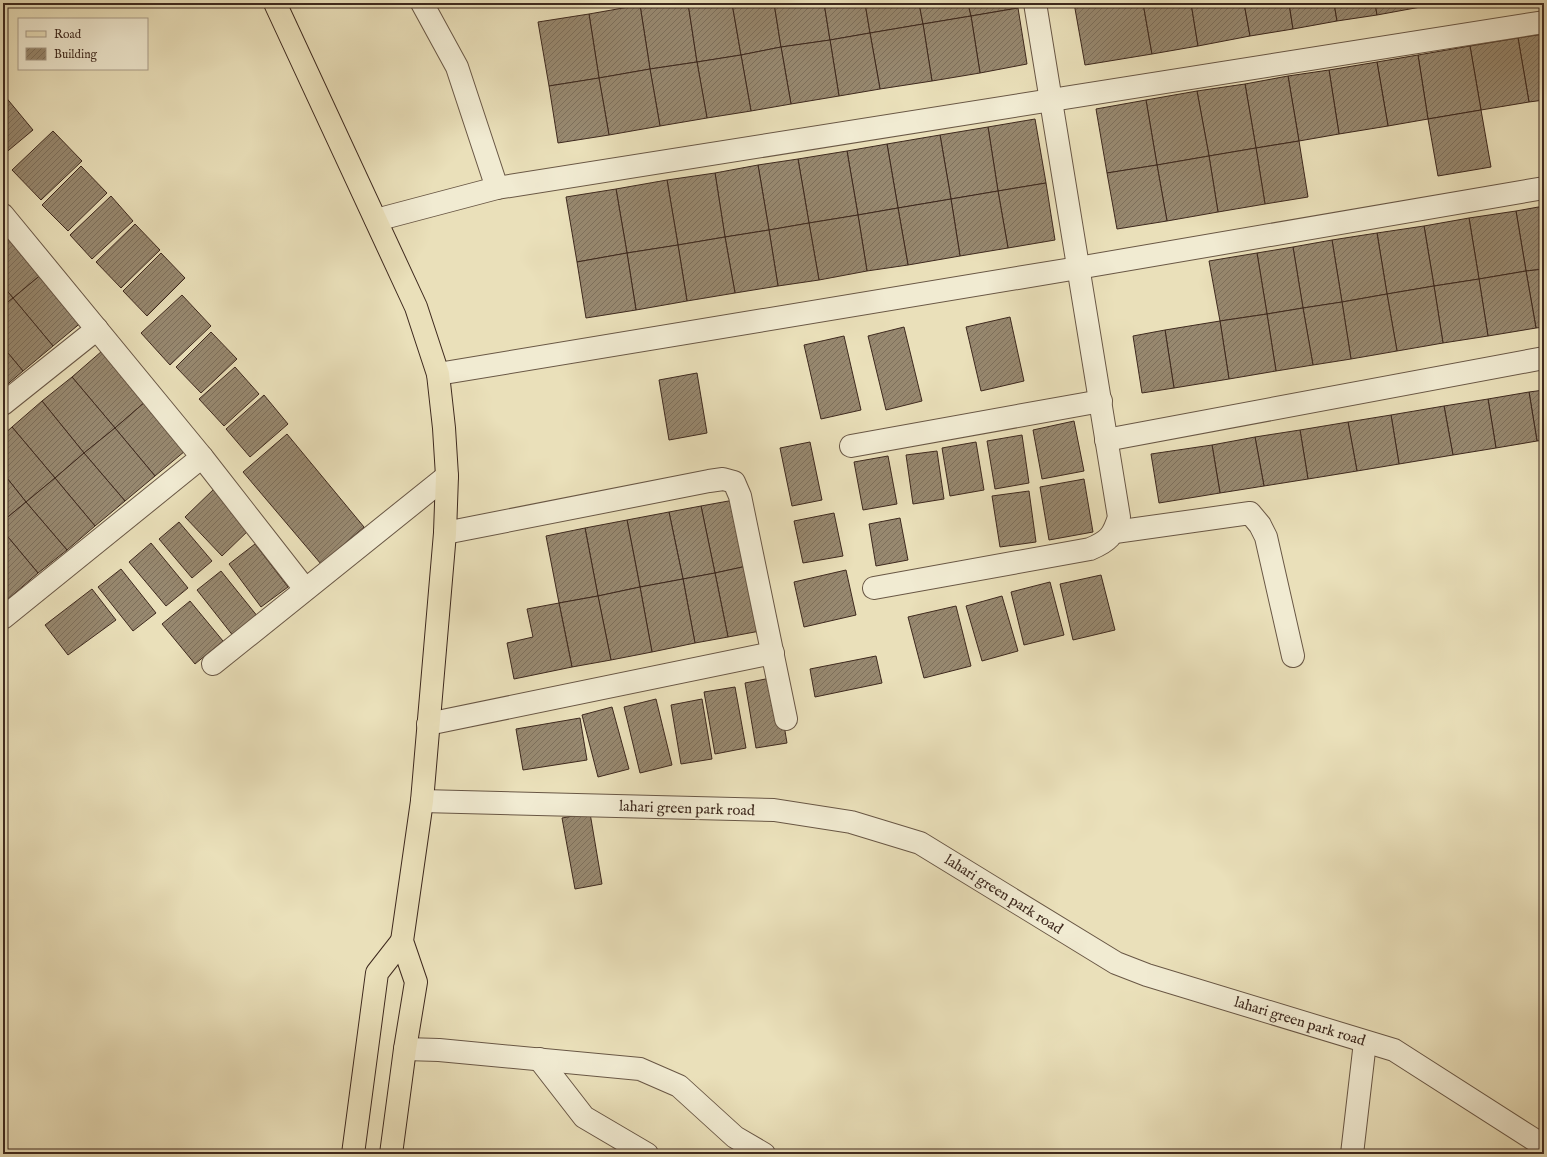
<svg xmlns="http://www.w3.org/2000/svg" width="1547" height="1157" viewBox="0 0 1547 1157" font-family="'IM FELL English',serif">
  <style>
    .building { fill: url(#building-hatch); stroke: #3e291e }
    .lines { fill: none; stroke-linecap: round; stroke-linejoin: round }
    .minor-casing { stroke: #695745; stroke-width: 24 }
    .major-casing { stroke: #3e291e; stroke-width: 24 }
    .minor { stroke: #f1ebd2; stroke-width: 22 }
    .major { stroke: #eae0ba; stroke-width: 22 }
    .labels { text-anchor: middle; stroke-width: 3.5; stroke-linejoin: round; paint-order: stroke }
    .street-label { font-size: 15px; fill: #3e291e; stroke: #f1ebd2 }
  </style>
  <defs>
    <pattern id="building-hatch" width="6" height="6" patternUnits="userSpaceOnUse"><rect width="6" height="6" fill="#97886f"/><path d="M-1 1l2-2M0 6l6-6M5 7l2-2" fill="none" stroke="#7d6f5b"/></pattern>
  </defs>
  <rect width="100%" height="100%" fill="#eae0ba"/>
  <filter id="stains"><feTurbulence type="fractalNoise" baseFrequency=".005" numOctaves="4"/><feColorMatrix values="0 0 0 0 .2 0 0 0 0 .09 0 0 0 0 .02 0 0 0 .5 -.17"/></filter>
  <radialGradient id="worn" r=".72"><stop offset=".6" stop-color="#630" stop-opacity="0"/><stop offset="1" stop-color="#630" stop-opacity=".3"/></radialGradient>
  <g class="building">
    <polygon points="653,3 688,3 697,62 650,69 640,5"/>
    <polygon points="688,3 732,3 741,55 697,62"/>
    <polygon points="732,3 774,3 781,47 741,55"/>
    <polygon points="774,3 824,3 830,40 781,47"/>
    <polygon points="824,3 865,3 870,33 830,40"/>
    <polygon points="865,3 919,3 923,24 870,33"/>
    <polygon points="919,3 968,3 971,16 923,24"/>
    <polygon points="968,3 1017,3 1018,8 971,16"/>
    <polygon points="1074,3 1143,3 1152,54 1085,65"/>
    <polygon points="1143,3 1191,3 1198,46 1152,54"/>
    <polygon points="1191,3 1244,3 1250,36 1198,46"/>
    <polygon points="1244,3 1289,3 1293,29 1250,36"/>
    <polygon points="1289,3 1334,3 1337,21 1293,29"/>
    <polygon points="1334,3 1375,3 1377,15 1337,21"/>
    <polygon points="1375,3 1425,3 1426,6 1377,15"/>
    <polygon points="640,5 650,69 599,78 589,14"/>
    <polygon points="1018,8 1027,64 980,73 971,16"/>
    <polygon points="589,14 599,78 549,86 538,22"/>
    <polygon points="971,16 980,73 932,81 923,24"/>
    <polygon points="923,24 932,81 880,89 870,33"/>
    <polygon points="870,33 880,89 839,96 830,40"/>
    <polygon points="1544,34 1544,100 1529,102 1518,38"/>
    <polygon points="1518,38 1529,102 1481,110 1470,46"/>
    <polygon points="830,40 839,96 791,104 781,47"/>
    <polygon points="1470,46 1481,110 1428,119 1418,55"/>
    <polygon points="781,47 791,104 751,111 741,55"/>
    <polygon points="741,55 751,111 707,118 697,62"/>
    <polygon points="1418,55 1428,119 1388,126 1377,62"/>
    <polygon points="697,62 707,118 660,126 650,69"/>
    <polygon points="1377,62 1388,126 1339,134 1329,70"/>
    <polygon points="650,69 660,126 609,135 599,78"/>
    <polygon points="1329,70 1339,134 1299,141 1288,76"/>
    <polygon points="1288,76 1299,141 1256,148 1245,84"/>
    <polygon points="599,78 609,135 558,143 549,86"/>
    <polygon points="1245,84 1256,148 1209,156 1197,91"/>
    <polygon points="1197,91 1209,156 1157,165 1146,100"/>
    <polygon points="4,95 33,130 3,155 3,96"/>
    <polygon points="1146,100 1157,165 1107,173 1096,109"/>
    <polygon points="1481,110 1491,167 1438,176 1428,119"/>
    <polygon points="1035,119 1046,183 998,191 988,127"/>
    <polygon points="988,127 998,191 951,199 940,135"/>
    <polygon points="53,131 82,161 41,200 12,170"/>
    <polygon points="940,135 951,199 898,208 887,144"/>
    <polygon points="1299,141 1308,197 1265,204 1256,148"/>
    <polygon points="887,144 898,208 858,215 847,151"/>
    <polygon points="1256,148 1265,204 1218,212 1209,156"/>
    <polygon points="847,151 858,215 809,223 798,159"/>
    <polygon points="1209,156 1218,212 1167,221 1157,165"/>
    <polygon points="798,159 809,223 769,230 758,165"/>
    <polygon points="758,165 769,230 725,237 715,173"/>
    <polygon points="1157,165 1167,221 1117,229 1107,173"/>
    <polygon points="81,166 107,193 68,231 42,205"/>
    <polygon points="715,173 725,237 678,245 667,180"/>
    <polygon points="667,180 678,245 627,253 616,189"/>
    <polygon points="1046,183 1055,240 1008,248 998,191"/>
    <polygon points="616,189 627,253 577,262 566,197"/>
    <polygon points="998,191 1008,248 960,256 951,199"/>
    <polygon points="111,196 133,221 92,259 70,235"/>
    <polygon points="951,199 960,256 908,265 898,208"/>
    <polygon points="1544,206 1544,269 1526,271 1516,211"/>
    <polygon points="898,208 908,265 867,271 858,215"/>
    <polygon points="1516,211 1526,271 1479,279 1469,218"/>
    <polygon points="858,215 867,271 819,280 809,223"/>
    <polygon points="1469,218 1479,279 1434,286 1424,226"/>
    <polygon points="809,223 819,280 778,286 769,230"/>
    <polygon points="3,224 43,273 13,298 3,286"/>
    <polygon points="135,224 160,250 121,288 96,262"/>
    <polygon points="1424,226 1434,286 1387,294 1377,233"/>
    <polygon points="769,230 778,286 735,293 725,237"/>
    <polygon points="1377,233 1387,294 1342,302 1332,240"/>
    <polygon points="725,237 735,293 687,301 678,245"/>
    <polygon points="1332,240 1342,302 1303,308 1293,247"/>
    <polygon points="678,245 687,301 636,310 627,253"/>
    <polygon points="1293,247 1303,308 1267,314 1257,253"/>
    <polygon points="161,253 185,278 147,316 123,291"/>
    <polygon points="627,253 636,310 586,318 577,262"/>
    <polygon points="1257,253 1267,314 1220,321 1209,261"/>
    <polygon points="1544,269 1544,327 1536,328 1526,271"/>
    <polygon points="1526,271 1536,328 1488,336 1479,279"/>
    <polygon points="43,273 83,321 53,346 13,298"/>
    <polygon points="1479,279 1488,336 1443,343 1434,286"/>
    <polygon points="3,286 13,298 3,306"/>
    <polygon points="1434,286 1443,343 1397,351 1387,294"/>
    <polygon points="1387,294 1397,351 1351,359 1342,302"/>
    <polygon points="182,295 211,326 170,365 141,333"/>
    <polygon points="13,298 53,346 23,371 3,347 3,306"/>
    <polygon points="1342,302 1351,359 1313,365 1303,308"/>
    <polygon points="1303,308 1313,365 1276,371 1267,314"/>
    <polygon points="1267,314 1276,371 1229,379 1220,321"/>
    <polygon points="1010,317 1024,381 981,391 966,327"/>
    <polygon points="1220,321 1229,379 1174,388 1165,330"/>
    <polygon points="904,327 922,401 886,410 868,336"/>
    <polygon points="1165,330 1174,388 1142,393 1133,336"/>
    <polygon points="211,332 237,359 201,393 176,367"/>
    <polygon points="844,336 861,410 821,419 804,345"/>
    <polygon points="3,347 23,371 3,388"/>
    <polygon points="102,351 145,402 115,428 72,377"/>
    <polygon points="235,367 259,394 224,426 199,399"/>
    <polygon points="697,373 707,433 669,440 659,380"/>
    <polygon points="72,377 115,428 84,453 42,401"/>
    <polygon points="1544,390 1544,440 1537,441 1529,392"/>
    <polygon points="1529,392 1537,441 1496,448 1488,399"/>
    <polygon points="264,395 288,424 250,457 226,429"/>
    <polygon points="1488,399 1496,448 1453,455 1444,406"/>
    <polygon points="42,401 84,453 55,478 12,427"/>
    <polygon points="145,402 185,451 155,476 115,428"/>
    <polygon points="1444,406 1453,455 1399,464 1391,415"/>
    <polygon points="1391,415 1399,464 1357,471 1348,422"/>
    <polygon points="1074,421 1084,471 1042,479 1033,430"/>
    <polygon points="1348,422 1357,471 1308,479 1300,430"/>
    <polygon points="12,427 55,478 26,502 3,473 3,435"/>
    <polygon points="115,428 155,476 125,501 84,453"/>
    <polygon points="1300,430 1308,479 1264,486 1255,437"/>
    <polygon points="287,434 364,527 321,564 243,472"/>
    <polygon points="1022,435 1029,483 995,489 987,441"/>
    <polygon points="1255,437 1264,486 1220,493 1212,445"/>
    <polygon points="810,442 822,500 792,506 780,448"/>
    <polygon points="976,442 984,490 950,496 942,448"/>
    <polygon points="1212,445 1220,493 1159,503 1151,454"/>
    <polygon points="937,451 944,499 913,504 906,455"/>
    <polygon points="84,453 125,501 95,526 55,478"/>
    <polygon points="888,456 897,504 863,510 854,462"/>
    <polygon points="3,473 26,502 3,521"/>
    <polygon points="55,478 95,526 67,550 26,502"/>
    <polygon points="1084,479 1093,532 1049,540 1040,487"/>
    <polygon points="215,488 252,527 222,556 185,517"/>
    <polygon points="1029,491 1036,542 1000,547 992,496"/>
    <polygon points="734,500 747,566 715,573 701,506"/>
    <polygon points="26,502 67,550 38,573 3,531 3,521"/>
    <polygon points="701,506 715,573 683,579 669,512"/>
    <polygon points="669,512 683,579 640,587 627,520"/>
    <polygon points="834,513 843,556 803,563 794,521"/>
    <polygon points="900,518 908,560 876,566 869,524"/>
    <polygon points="627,520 640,587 598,596 585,528"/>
    <polygon points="179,522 212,561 192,578 159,539"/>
    <polygon points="585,528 598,596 559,603 546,536"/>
    <polygon points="3,531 38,573 7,600 3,596"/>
    <polygon points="151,543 188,588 166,606 129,562"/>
    <polygon points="255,544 288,587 261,607 229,564"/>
    <polygon points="747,566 760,631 728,637 715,573"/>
    <polygon points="121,569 156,613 133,631 98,587"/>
    <polygon points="846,570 856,615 804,627 794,582"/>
    <polygon points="221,571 258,617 234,637 197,590"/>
    <polygon points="715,573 728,637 695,643 683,579"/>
    <polygon points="1101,575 1115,630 1073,640 1060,584"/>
    <polygon points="683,579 695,643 652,652 640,587"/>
    <polygon points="1050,582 1064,635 1024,645 1011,592"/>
    <polygon points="640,587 652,652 611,660 598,596"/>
    <polygon points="92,589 116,620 68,655 45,625"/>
    <polygon points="598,596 611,660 572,667 559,603"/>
    <polygon points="1002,596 1018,651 982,661 966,606"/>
    <polygon points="190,601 223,641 195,664 162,624"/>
    <polygon points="559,603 572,667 514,679 507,643 533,637 527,609"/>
    <polygon points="956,606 971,666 924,678 908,617"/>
    <polygon points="876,656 882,683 815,697 810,669"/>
    <polygon points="776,677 787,743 756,748 745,683"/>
    <polygon points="735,687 746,748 715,754 704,692"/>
    <polygon points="656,699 672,765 640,773 624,707"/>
    <polygon points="702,699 712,759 681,764 671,705"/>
    <polygon points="612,707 629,769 598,777 582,715"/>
    <polygon points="580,718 587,760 523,770 516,729"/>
    <polygon points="590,813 602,884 575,889 562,818"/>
  </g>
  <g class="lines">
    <defs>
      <g id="minor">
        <polyline points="422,3 457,67 497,188"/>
        <polyline points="3,215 202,457 305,589"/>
        <polyline points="376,220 497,188 1544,22"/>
        <polyline points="438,374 1078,268 1544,188"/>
        <polyline points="3,404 97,329"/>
        <polyline points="1106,440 1544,358"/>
        <polyline points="851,446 1101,401"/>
        <polyline points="1115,532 1250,513 1260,525 1266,537 1293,656"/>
        <polyline points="445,533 709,481 723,479 734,482 740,496 786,719"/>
        <path d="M 874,588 L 1090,549 C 1109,541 1113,536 1119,517 L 1035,3"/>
        <polyline points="3,618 202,457"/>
        <polyline points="213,664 447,476"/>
        <polyline points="428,724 773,653"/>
        <polyline points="422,801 774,810 851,822 920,843 1116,963 1147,975 1394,1050 1544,1146"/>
        <polyline points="405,1049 439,1050 640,1069 679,1086 735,1137 764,1154"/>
        <polyline points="539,1059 584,1117 647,1154"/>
        <polyline points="1352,1154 1365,1042"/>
      </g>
      <g id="major">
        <polyline points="275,3 416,307 438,374 444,428 447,476 445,533 422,801 402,941 416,982 405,1049 391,1154"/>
        <polyline points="353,1154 377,973 402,941"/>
      </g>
    </defs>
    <use href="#minor" class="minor-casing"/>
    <use href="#major" class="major-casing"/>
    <use href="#minor" class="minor"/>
    <use href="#major" class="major"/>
  </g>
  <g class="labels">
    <g class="street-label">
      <text transform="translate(687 808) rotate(2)" y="5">lahari green park road</text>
      <text transform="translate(1004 894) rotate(32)" y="5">lahari green park road</text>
      <text transform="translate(1300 1021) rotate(17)" y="5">lahari green park road</text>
    </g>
  </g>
  <rect width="1547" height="1157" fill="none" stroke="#eae0ba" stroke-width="16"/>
  <rect x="4" y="4" width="1539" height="1149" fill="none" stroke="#3e291e" stroke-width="2"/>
  <rect x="8" y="8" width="1531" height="1141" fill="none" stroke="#3e291e"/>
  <rect x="18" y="18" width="130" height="52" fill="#f1ebd2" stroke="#a99d8a"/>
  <rect x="26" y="31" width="20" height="6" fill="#eae0ba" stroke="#a99d8a"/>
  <text x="54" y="38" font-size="12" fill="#3e291e">Road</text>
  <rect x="26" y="48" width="20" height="12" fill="url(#building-hatch)" stroke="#a99d8a"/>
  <text x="54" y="58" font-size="12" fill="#3e291e">Building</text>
  <rect width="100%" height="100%" filter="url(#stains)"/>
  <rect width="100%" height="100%" fill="url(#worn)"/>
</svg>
